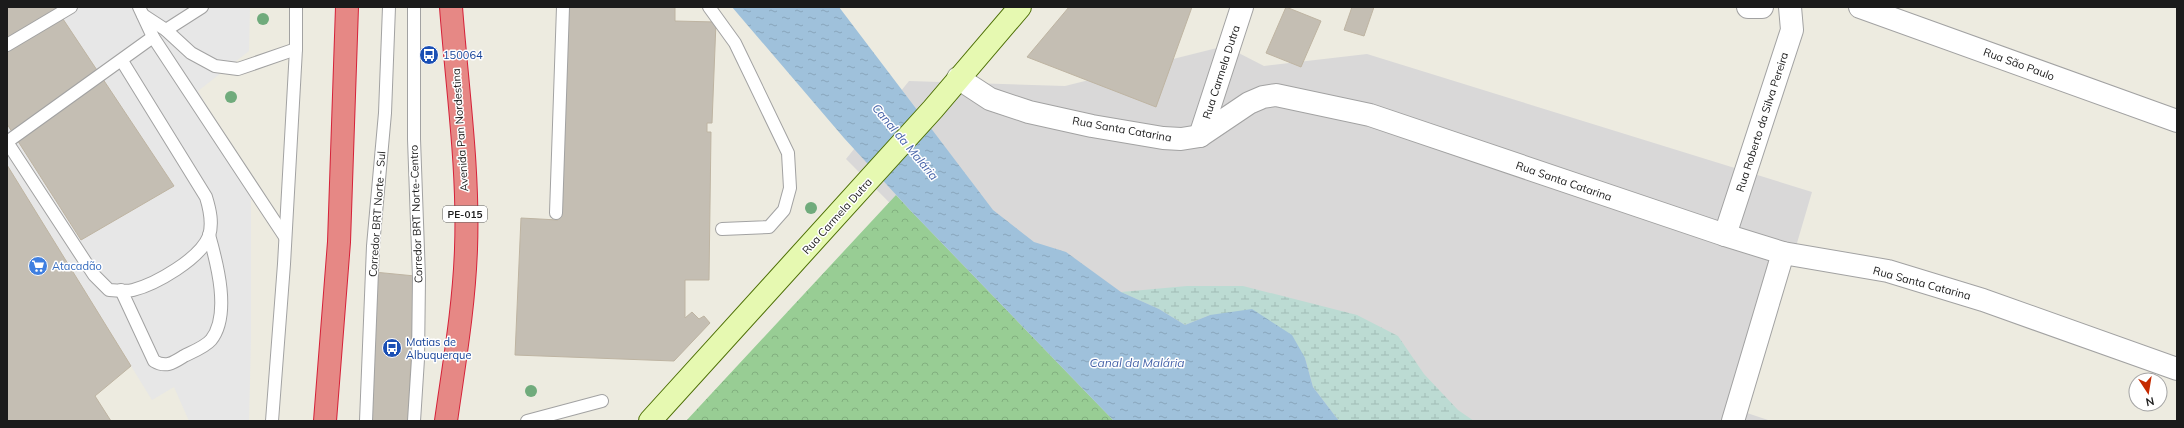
<svg xmlns="http://www.w3.org/2000/svg" width="2184" height="428" viewBox="0 0 2184 428" font-family="Mulish,sans-serif">
  <style>
    .residential { fill: #d9d8d8 }
    .forest { fill: url(#forest-crowns) }
    .wetland { fill: url(#wetland-marsh) }
    .parking { fill: #e7e7e7 }
    .water { fill: url(#water-ripples) }
    .building { fill: #c4beb3; stroke: #beb4a2 }
    .lines { fill: none; stroke-linecap: round; stroke-linejoin: round }
    .lane-casing { stroke: #a2a2a2; stroke-width: 14 }
    .street-casing { stroke: #a2a2a2; stroke-width: 24 }
    .secondary-casing { stroke: #4d6f04; stroke-width: 24 }
    .highway-casing { stroke: #d52239; stroke-width: 24 }
    .lane { stroke: #fff; stroke-width: 12 }
    .street { stroke: #fff; stroke-width: 22 }
    .secondary { stroke: #e6f9b1; stroke-width: 22 }
    .highway { stroke: #e68885; stroke-width: 22 }
    .tree { fill: #70ab7c }
    .labels { text-anchor: middle; stroke-width: 3; stroke-linejoin: round; paint-order: stroke }
    .shield { fill: #fff; stroke: #5f5f5f; stroke-width: 1 }
    .shield-label { font-size: 10px; font-weight: bold; fill: #1b1b1b }
    .transit-label { font-size: 11px; fill: #164399; stroke: #fff; text-anchor: start }
    .street-label { font-size: 11px; fill: #1b1b1b; stroke: #fff }
    .shop-label { font-size: 11px; fill: #366cbe; stroke: #fff; text-anchor: start }
    .water-label { font-size: 12px; font-style: italic; fill: #4864aa; stroke: #fff }
  </style>
  <defs>
    <pattern id="forest-crowns" width="20" height="18" patternUnits="userSpaceOnUse"><rect width="20" height="18" fill="#98cd94"/><path d="M2 6a3 3 0 1 1 6 0M12 15a3 3 0 1 1 6 0" fill="none" stroke="#82af7f"/></pattern>
    <pattern id="wetland-marsh" width="20" height="14" patternUnits="userSpaceOnUse"><rect width="20" height="14" fill="#bcdbd3"/><path d="M1 5h8M5 5V1M11 12h8M15 12V8" fill="none" stroke="#a1bbb5"/></pattern>
    <pattern id="water-ripples" width="26" height="14" patternUnits="userSpaceOnUse"><rect width="26" height="14" fill="#9fc1db"/><path d="M2 4q2-2 4 0t4 0M15 11q2-2 4 0t4 0" fill="none" stroke="#88a5bb"/></pattern>
  </defs>
  <rect width="100%" height="100%" fill="#edebe0"/>
  <polygon class="residential" points="1225,46 1264,66 1367,54 1812,192 1747,413 1771,421 1107,421 846,159 909,81 1065,86"/>
  <polygon class="forest" points="896,195 910,210 1114,421 686,421"/>
  <polygon class="wetland" points="1187,286 1243,286 1357,315 1398,336 1424,374 1458,410 1474,421 1339,421 1313,387 1305,358 1210,315 1185,325 1159,309 1121,292"/>
  <polygon class="parking" points="7,7 250,7 249,51 198,91 251,181 251,340 249,421 189,421 174,387 152,400 7,165"/>
  <polygon class="water" points="732,7 839,7 993,210 1034,242 1066,252 1121,292 1159,309 1185,325 1210,315 1252,309 1292,335 1305,358 1313,387 1339,421 1114,421 910,210 844,138"/>
  <g class="building">
    <polygon points="7,7 55,7 174,186 81,240 7,124"/>
    <polygon points="566,7 675,7 675,21 716,22 712,123 707,123 707,132 711,132 709,280 685,280 685,318 692,312 699,319 704,316 710,323 674,361 515,355 521,218 558,220"/>
    <polygon points="1069,7 1192,7 1156,107 1027,57"/>
    <polygon points="1286,7 1321,21 1301,67 1266,53"/>
    <polygon points="1352,7 1374,7 1364,36 1344,30"/>
    <polygon points="7,165 131,366 95,396 111,421 7,421"/>
    <polygon points="374,272 415,276 408,421 370,421"/>
  </g>
  <g class="lines">
    <defs>
      <g id="lane">
        <polyline points="139,7 153,37 285,237"/>
        <polyline points="414,7 414,139 419,278 418,359 414,421"/>
        <polyline points="709,7 735,43 788,153 790,188 784,210 769,227 722,229"/>
        <polyline points="143,15 166,30 191,53 215,66 238,69 296,49"/>
        <polyline points="166,30 202,7"/>
        <polyline points="7,45 71,7"/>
        <path d="M 7,142 L 94,275 L 109,290 C 116,290 126,292 133,290 C 156,284 200,259 209,236 C 213,223 210,210 206,197 L 122,61"/>
        <polyline points="7,142 153,37"/>
        <polyline points="556,213 563,7"/>
        <path d="M 121,290 L 154,361 C 166,368 173,363 184,356 C 192,352 205,347 211,340 C 231,315 217,263 209,235"/>
        <polyline points="272,421 284,264 296,49 296,7"/>
        <polyline points="366,421 373,246 385,113 389,7"/>
        <polyline points="527,421 602,401"/>
      </g>
      <g id="street">
        <polyline points="1748,7 1762,7"/>
        <polyline points="1860,7 2177,121"/>
        <polyline points="958,78 990,99 1029,112 1092,126 1163,138 1181,139 1200,136 1249,103 1263,97 1276,95 1370,115 1725,235 1783,253 1888,271 1983,300 2177,369"/>
        <polyline points="1200,136 1242,7"/>
        <polyline points="1725,235 1792,30 1790,7"/>
        <polyline points="1733,421 1783,253"/>
      </g>
      <polyline id="secondary" points="650,421 933,109 1020,7"/>
      <g id="highway">
        <polyline points="325,421 339,242 347,7"/>
        <path d="M 446,421 C 454,364 464,307 466,249 C 469,169 457,87 451,7"/>
      </g>
    </defs>
    <use href="#lane" class="lane-casing"/>
    <use href="#street" class="street-casing"/>
    <use href="#secondary" class="secondary-casing"/>
    <use href="#highway" class="highway-casing"/>
    <use href="#lane" class="lane"/>
    <use href="#street" class="street"/>
    <use href="#secondary" class="secondary"/>
    <use href="#highway" class="highway"/>
  </g>
  <g class="tree">
    <circle cx="263" cy="19" r="6"/>
    <circle cx="231" cy="97" r="6"/>
    <circle cx="811" cy="208" r="6"/>
    <circle cx="531" cy="391" r="6"/>
  </g>
  <defs>
    <symbol id="bus-disc" viewBox="-11 -11 22 22"><circle r="9.5" fill="#1a4fb4" stroke="#fff"/><path d="M-5-6H5V4H4V6H2V4H-2V6H-4V4H-5ZM-3.5-4V0h7V-4ZM-3.5 1.2v1.5H-2V1.2ZM2 1.2v1.5H3.5V1.2Z" fill="#fff"/></symbol>
    <symbol id="supermarket-disc" viewBox="-11 -11 22 22"><circle r="9.5" fill="#3f7fe0" stroke="#fff"/><path d="M-6-5.5h2.5l.6 2H6L4.5 2H-2.5L-4.4-4H-6ZM-1.5 3.2a1.3 1.3 0 1 0 .1 0ZM3 3.2a1.3 1.3 0 1 0 .1 0Z" fill="#fff"/></symbol>
  </defs>
  <g fill-rule="evenodd">
    <use href="#bus-disc" x="418" y="44" width="22" height="22"/>
    <use href="#supermarket-disc" x="27" y="255" width="22" height="22"/>
    <use href="#bus-disc" x="381" y="337" width="22" height="22"/>
  </g>
  <g class="labels">
    <rect class="shield" x="443" y="206" width="44" height="16" rx="3"/>
    <g class="shield-label">
      <text x="465" y="218">PE-015</text>
    </g>
    <g class="transit-label">
      <text x="443" y="59">150064</text>
      <text x="406" y="346">Matias de<tspan x="406" dy="13">Albuquerque</tspan></text>
    </g>
    <g class="street-label">
      <text transform="translate(2019 64) rotate(20)" y="4">Rua São Paulo</text>
      <text transform="translate(1221 72) rotate(-72)" y="4">Rua Carmela Dutra</text>
      <text transform="translate(1762 122) rotate(-72)" y="4">Rua Roberto da Silva Pereira</text>
      <text transform="translate(1122 129) rotate(10)" y="4">Rua Santa Catarina</text>
      <text transform="translate(460 130) rotate(-94)" y="4">Avenida Pan Nordestina</text>
      <text transform="translate(1564 181) rotate(19)" y="4">Rua Santa Catarina</text>
      <text transform="translate(377 214) rotate(-86)" y="4">Corredor BRT Norte - Sul</text>
      <text transform="translate(416 214) rotate(-92)" y="4">Corredor BRT Norte-Centro</text>
      <text transform="translate(837 216) rotate(-48)" y="4">Rua Carmela Dutra</text>
      <text transform="translate(1922 283) rotate(15)" y="4">Rua Santa Catarina</text>
    </g>
    <g class="shop-label">
      <text x="52" y="270">Atacadão</text>
    </g>
    <g class="water-label">
      <text transform="translate(905 142) rotate(50)" y="4">Canal da Malária</text>
      <text x="1137" y="367">Canal da Malária</text>
    </g>
  </g>
  <rect width="2184" height="428" fill="none" stroke="#1b1b1b" stroke-width="16"/>
  <g transform="translate(2148 392) rotate(168)"><circle r="19" fill="#ffffff" stroke="#a4a4a4"/>
  <path d="M0-3L7 15L0 10L-7 15Z" fill="#c52a00"/>
  <text y="-6" font-size="11" font-weight="bold" text-anchor="middle" fill="#1b1b1b">N</text>
  </g>
</svg>
